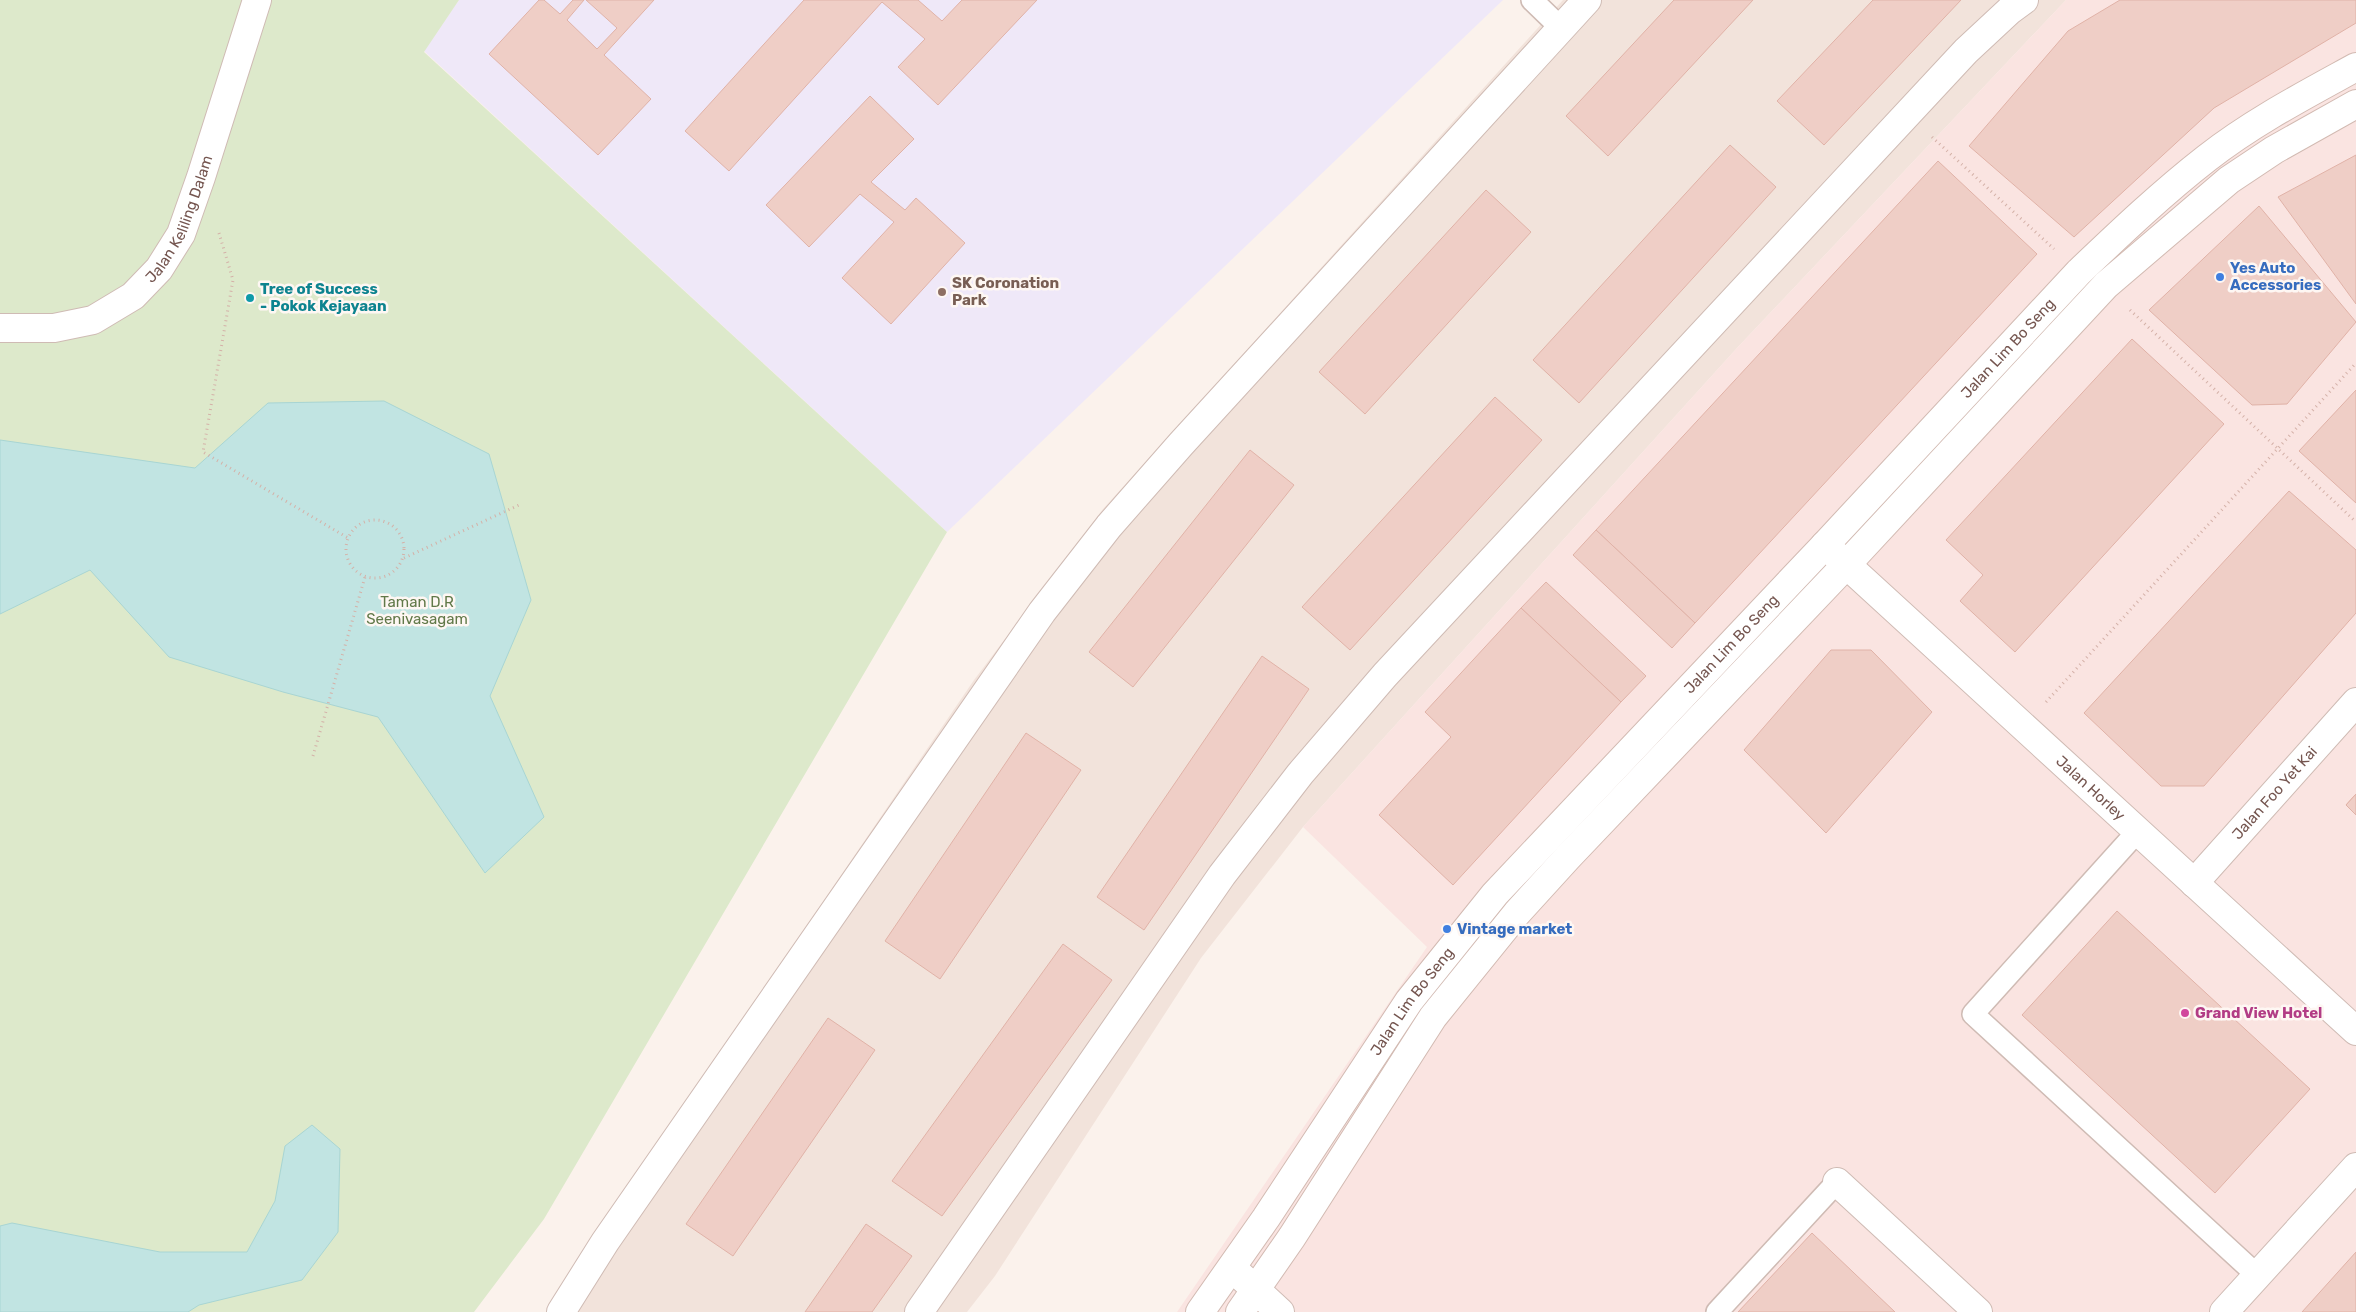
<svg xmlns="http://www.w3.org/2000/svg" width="2356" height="1312" viewBox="0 0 2356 1312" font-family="Rubik,sans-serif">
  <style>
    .residential { fill: #f2e3db }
    .commercial { fill: #fae4e1 }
    .education { fill: #efe8f8 }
    .green { fill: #dde9cb }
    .water { fill: #c1e4e2; stroke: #a8d5d3 }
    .building { fill: #efcec6; stroke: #e0b2a7 }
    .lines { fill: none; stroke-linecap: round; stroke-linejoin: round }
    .service-casing { stroke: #cfbbb4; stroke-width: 24 }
    .minor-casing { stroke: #cfbbb4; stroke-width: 30 }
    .tertiary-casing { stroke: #cfbbb4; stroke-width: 30 }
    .secondary-casing { stroke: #d2bab2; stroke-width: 30 }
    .path { stroke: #d4b1a8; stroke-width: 3; stroke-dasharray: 1 4; stroke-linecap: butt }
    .service { stroke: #fff; stroke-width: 21 }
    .minor { stroke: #fff; stroke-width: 28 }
    .tertiary { stroke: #fff; stroke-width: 28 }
    .secondary { stroke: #fff; stroke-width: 28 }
    .shop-dot { fill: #3f7fe0; stroke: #fef7f3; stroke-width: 2 }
    .education-dot { fill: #8d6e63; stroke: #fef7f3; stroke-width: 2 }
    .culture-dot { fill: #0f9aa8; stroke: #fef7f3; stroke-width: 2 }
    .hotel-dot { fill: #d1479c; stroke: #fef7f3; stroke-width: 2 }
    .labels { text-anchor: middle; stroke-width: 5; stroke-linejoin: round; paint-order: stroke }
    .street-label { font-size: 15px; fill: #755650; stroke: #fef7f3 }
    .shop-label { font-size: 15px; font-weight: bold; fill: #366cbe; stroke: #fef7f3; text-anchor: start }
    .education-label { font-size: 15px; font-weight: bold; fill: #785e54; stroke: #fef7f3; text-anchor: start }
    .culture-label { font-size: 15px; font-weight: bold; fill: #0d838f; stroke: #fef7f3; text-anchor: start }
    .park-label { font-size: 15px; fill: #617949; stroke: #fef7f3 }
    .hotel-label { font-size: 15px; font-weight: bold; fill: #b23c85; stroke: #fef7f3; text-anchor: start }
  </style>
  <rect width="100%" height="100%" fill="#fbf2ec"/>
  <polygon class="residential" points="1563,0 2066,0 1737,348 1303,827 1201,958 995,1276 967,1312 547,1312 587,1248 974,680 1103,509"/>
  <polygon class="commercial" points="2066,0 2356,0 2356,1312 1177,1312 1427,947 1303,827 1737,348"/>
  <polygon class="education" points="459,0 1503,0 947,532 424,51"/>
  <polygon class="green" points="0,0 459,0 424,52 947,532 544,1219 474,1312 0,1312"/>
  <g class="water">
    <polygon points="384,401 489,454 531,600 490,696 544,817 485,873 378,717 283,692 169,657 90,570 0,614 0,440 195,468 268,403"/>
    <polygon points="312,1125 340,1149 338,1232 302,1280 199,1305 188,1312 0,1312 0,1226 12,1223 160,1252 247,1252 275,1201 285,1146"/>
  </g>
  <g class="building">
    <polygon points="539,0 544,0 560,14 573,0 584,0 567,20 597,49 617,28 586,0 654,0 604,55 651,99 598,155 489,54"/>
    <polygon points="804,0 918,0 942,21 962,0 1037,0 938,105 898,67 925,39 882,2 729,171 685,131"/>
    <polygon points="1674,0 1753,0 1608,156 1566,116"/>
    <polygon points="1873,0 1961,0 1824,145 1777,101"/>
    <polygon points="2120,0 2356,0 2356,23 2214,108 2074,237 1969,146 2068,31"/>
    <polygon points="870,96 914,139 871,182 905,210 916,198 965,243 891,324 842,278 894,222 860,194 809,247 766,205"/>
    <polygon points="1730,145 1776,187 1579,403 1533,360"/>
    <polygon points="2356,155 2356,304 2278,197"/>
    <polygon points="1938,161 2037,254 1695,623 1596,530"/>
    <polygon points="1486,190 1531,232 1365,414 1319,372"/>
    <polygon points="2259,206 2356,322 2287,404 2252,405 2149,310"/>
    <polygon points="2132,339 2224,424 2015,652 1960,601 1983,575 1946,540"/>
    <polygon points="2356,390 2356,503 2299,451"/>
    <polygon points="1495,397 1542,440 1350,650 1302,607"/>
    <polygon points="1250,450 1294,485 1133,687 1089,652"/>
    <polygon points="2289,491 2356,550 2356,613 2204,786 2161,786 2084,713"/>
    <polygon points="1596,530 1695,623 1672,648 1573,555"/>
    <polygon points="1546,582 1646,676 1621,702 1521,608"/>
    <polygon points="1521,608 1621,702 1453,885 1379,815 1451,737 1425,712"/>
    <polygon points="1831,650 1871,650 1932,712 1826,833 1744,750"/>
    <polygon points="1262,656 1309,689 1144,930 1097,897"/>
    <polygon points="1026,733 1081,770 940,979 885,941"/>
    <polygon points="2356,794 2356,815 2346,805"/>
    <polygon points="2356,794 2356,815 2346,805"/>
    <polygon points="2117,911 2310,1089 2215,1193 2022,1015"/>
    <polygon points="1063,944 1112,980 942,1216 892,1181"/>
    <polygon points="828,1018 875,1050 733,1256 686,1224"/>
    <polygon points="866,1224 912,1256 872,1312 805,1312"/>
    <polygon points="1812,1233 1895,1312 1738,1312"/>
    <polygon points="2356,1252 2356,1312 2302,1312"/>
  </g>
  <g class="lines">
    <defs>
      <g id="service">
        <polyline points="1532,0 1561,28"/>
        <polyline points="2137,832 1973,1014 2258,1276"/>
        <polyline points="1717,1312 1837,1182"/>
      </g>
      <g id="minor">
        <path id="s1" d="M 0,328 L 54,328 L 93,320 L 133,296 L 159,269 L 181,234 L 201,177 L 257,0"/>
        <path id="s2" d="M 2194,883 L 2356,702"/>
        <polyline points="1837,1182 1978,1312"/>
        <polyline points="1232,1268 1280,1312"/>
        <polyline points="561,1312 605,1242 1042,612 1109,526 1181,444 1587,0"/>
        <polyline points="919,1312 1222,875 1300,774 1385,675 1966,51 2009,11 2024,0"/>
        <polyline points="2224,1312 2356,1167"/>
      </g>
      <g id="tertiary">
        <path id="s3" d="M 1825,545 L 2356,1031"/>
      </g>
      <g id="secondary">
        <path id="s4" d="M 1200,1312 L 1266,1218 L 1409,1001 L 1495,894 L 1825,545 L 2079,272 C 2120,233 2162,193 2207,158 C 2253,122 2305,95 2356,67"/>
        <polyline points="1240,1312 1292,1237 1433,1017 1517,913 1568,857 1846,565 2106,285 2229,180 2274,150 2356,104"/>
      </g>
    </defs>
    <use href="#service" class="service-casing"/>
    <use href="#minor" class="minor-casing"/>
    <use href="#tertiary" class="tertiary-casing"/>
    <use href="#secondary" class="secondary-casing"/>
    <g class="path">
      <polyline points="1932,137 2054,249"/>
      <polyline points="219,233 233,280 203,452 348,538"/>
      <polyline points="2130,310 2356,522"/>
      <circle cx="375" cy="549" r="29"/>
      <polyline points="404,558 519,505"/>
      <polyline points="2046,702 2356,363"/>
      <polyline points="313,756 365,577"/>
    </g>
    <use href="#service" class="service"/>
    <use href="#minor" class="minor"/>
    <use href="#tertiary" class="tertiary"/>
    <use href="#secondary" class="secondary"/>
  </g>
  <g class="shop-dot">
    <circle cx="2220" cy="277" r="5"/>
    <circle cx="1447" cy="929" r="5"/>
  </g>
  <circle class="education-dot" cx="942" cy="292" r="5"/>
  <circle class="culture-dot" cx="250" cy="298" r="5"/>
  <circle class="hotel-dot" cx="2185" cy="1013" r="5"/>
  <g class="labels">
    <g class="street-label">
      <text dy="5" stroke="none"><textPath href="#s1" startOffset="232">Jalan Keliling Dalam</textPath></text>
      <text dy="5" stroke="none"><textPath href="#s4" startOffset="1261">Jalan Lim Bo Seng</textPath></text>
      <text dy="5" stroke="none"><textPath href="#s4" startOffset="856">Jalan Lim Bo Seng</textPath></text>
      <text dy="5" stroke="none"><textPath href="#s3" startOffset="360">Jalan Horley</textPath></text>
      <text dy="5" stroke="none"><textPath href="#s2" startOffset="121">Jalan Foo Yet Kai</textPath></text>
      <text dy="5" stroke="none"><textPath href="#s4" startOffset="376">Jalan Lim Bo Seng</textPath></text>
    </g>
    <g class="shop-label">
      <text x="2230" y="273">Yes Auto<tspan x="2230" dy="17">Accessories</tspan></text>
      <text x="1457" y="934">Vintage market</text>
    </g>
    <g class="education-label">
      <text x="952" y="288">SK Coronation<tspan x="952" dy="17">Park</tspan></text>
    </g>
    <g class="culture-label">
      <text x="260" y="294">Tree of Success<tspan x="260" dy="17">- Pokok Kejayaan</tspan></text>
    </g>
    <g class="park-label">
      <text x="417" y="607">Taman D.R<tspan x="417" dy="17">Seenivasagam</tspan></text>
    </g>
    <g class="hotel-label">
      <text x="2195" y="1018">Grand View Hotel</text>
    </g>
  </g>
</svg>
